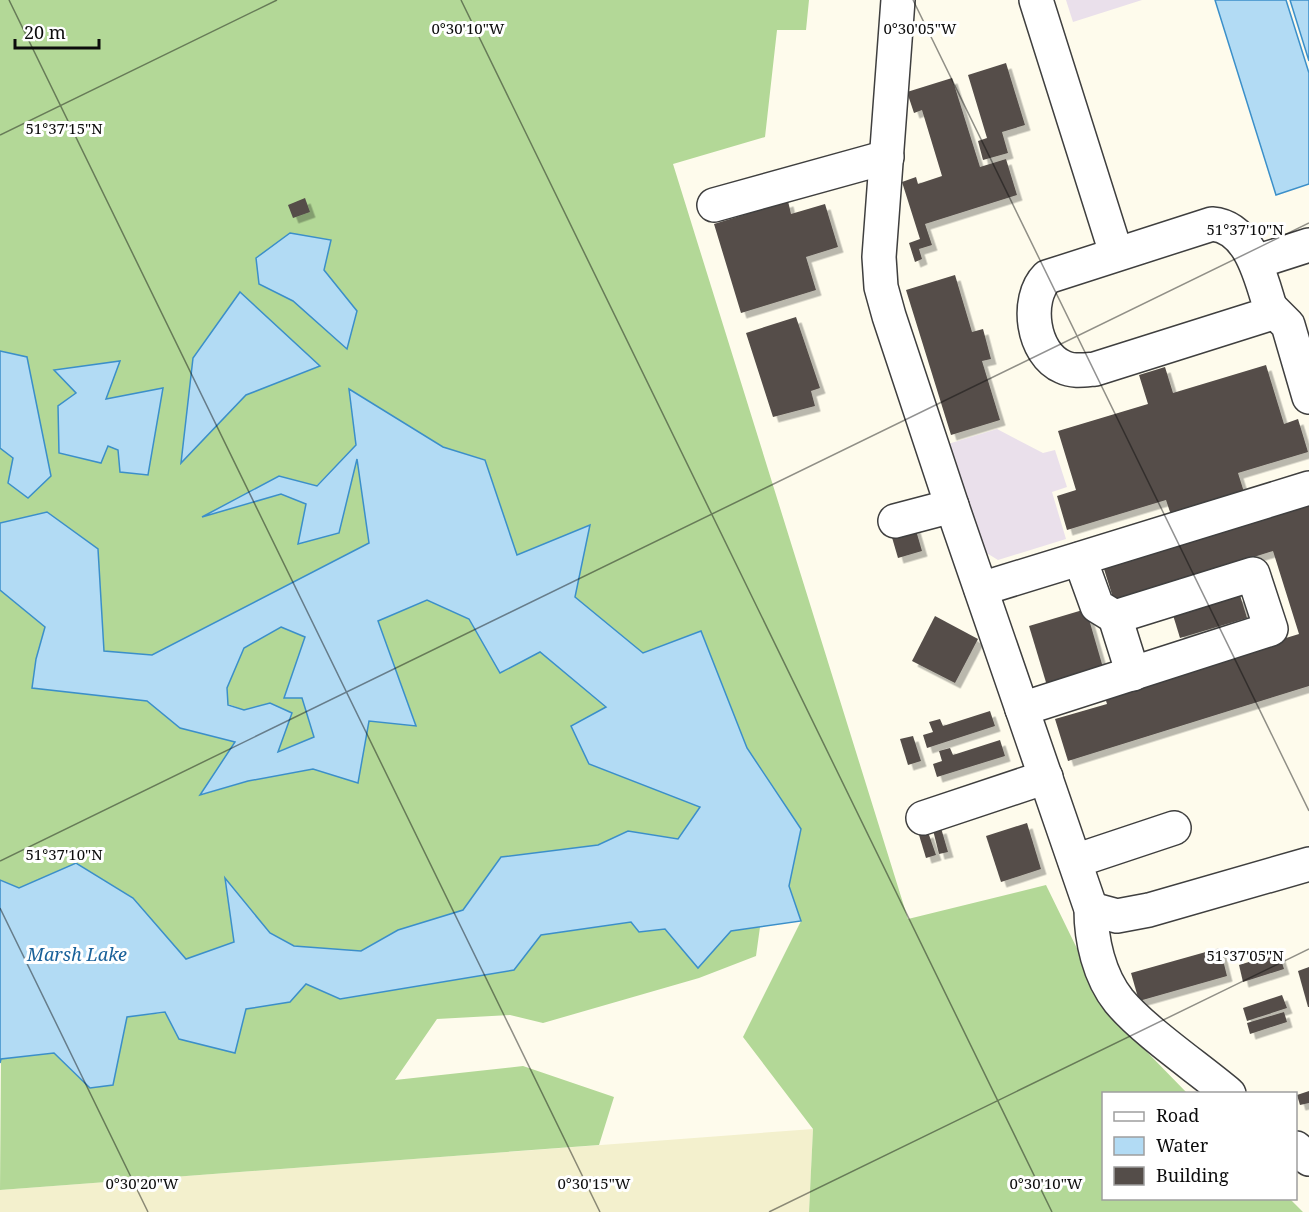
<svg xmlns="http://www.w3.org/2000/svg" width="1309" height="1212" viewBox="0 0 1309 1212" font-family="'Noto Serif',serif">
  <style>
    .industrial { fill: #eae0eb }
    .farmland { fill: #f3f0cd }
    .forest { fill: #b3d897 }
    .water { fill: #b2dbf4; stroke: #3b8fc9; stroke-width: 1.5; fill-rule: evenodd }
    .building { fill: #544d49; filter: url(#shadow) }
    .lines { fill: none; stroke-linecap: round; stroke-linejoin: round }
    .minor-casing { stroke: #3f3f3f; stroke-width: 36 }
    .minor { stroke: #fff; stroke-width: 33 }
    .ticks { fill: none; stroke: #0c0c0c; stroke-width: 1.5; stroke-opacity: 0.45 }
    .labels { text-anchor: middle; stroke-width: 6; stroke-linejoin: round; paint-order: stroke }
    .water-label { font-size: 18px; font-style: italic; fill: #19619a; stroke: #fff }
    .ticks-label { font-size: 15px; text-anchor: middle; fill: #0c0c0c; stroke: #fff; stroke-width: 6; stroke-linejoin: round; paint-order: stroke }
  </style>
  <defs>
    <filter id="shadow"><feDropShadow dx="5.5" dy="5.5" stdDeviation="0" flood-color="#0004"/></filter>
  </defs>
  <rect width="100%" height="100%" fill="#fefbec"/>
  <g class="industrial">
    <polygon points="1066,0 1142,0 1073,22"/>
    <polygon points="997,429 1043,453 1055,450 1067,487 1052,492 1066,539 998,560 980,549 948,444"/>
  </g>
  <polygon class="farmland" points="813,1129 809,1212 0,1212 0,1190"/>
  <g class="forest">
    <polygon points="0,0 809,0 806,30 777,30 765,137 673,164 908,919 1046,885 1108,1012 1187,1093 1104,1094 1104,1198 1290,1199 1303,1212 809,1212 813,1129 743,1037 801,921 789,886 801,829 747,748 701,631 643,653 575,597 516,556 485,460 443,447 349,389 356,445 316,486 279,476 206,515 282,494 306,504 357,457 369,543 152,655 104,651 98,549 47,512 0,523"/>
    <polygon points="0,590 45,627 36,659 32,688 147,701 180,728 236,742 201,795 248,781 313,769 358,782 369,721 416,725 378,621 427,600 469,619 500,672 540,652 606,707 589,764 700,806 678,839 628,831 598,845 501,857 463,910 398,930 361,951 294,946 270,933 225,880 234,942 186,959 133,898 76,863 19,888 0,880"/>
    <polygon points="281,627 305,637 284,698 302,698 315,737 277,752 270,703 244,710 228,704 227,688 244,648"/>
    <path d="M 631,922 L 639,932 L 665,928 L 698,968 L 731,931 L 760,927 L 756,956 L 699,978 L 543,1023 L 510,1015 L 437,1019 L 395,1080 L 523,1066 L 614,1097 L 599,1145 L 0,1190 L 1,1059 L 54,1053 L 90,1088 L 113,1085 L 126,1017 C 181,1010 236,1010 290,1002 L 306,984 L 340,999 L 513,970 L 541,935 Z"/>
  </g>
  <g class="water">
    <polygon points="1215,0 1286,0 1309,73 1309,184 1276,195"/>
    <polygon points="1290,0 1309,0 1309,61"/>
    <polygon points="290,233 331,240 324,270 357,311 347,349 293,301 259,284 256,258"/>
    <polygon points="240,292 320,366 246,395 181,463 193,358"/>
    <polygon points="0,351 27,357 51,476 28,498 8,483 13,458 0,448"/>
    <polygon points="120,361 106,399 163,388 148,475 120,472 118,450 108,446 101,463 59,453 58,406 76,393 54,370"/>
    <path d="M 349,389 L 443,447 L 485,460 L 517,555 L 590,525 L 575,597 L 643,653 L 701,631 L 747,748 L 801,829 L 789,886 L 801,921 L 731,931 L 698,968 L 665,929 L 639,932 L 631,922 L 541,935 L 514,970 L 340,999 L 306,984 L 290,1002 L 246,1009 L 235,1053 L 179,1039 L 165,1012 L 127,1017 L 113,1085 L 90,1088 L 54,1053 L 1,1059 L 0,1063 L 0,880 L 19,888 L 76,863 L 133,898 L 186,959 L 234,942 L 225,878 L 270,933 L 294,946 L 361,951 L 398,930 L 463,910 L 501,857 L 598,845 L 628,831 L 678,839 L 700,807 L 589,764 L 571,726 L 606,707 L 540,652 L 500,673 L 469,619 L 427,600 L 378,621 L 416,726 L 369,721 L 358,783 L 313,769 L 248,781 L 200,795 L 235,742 L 180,728 L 147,701 L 32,688 L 36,659 L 45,627 L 0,590 L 0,523 L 47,512 L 98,549 L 104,651 L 152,655 L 369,543 L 357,459 L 339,533 L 298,544 L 306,504 L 281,494 L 202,517 L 279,476 L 317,486 L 356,445 ZM 281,627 L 305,637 L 284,698 L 302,698 L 314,737 L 278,752 L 292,713 L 270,703 L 244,710 L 228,705 L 227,688 L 244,648 Z"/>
  </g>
  <g class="building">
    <polygon points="1006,63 1025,125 1002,132 1008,153 983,160 978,141 987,138 968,75"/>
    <polygon points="952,78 980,167 1006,159 1017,195 925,224 932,245 919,249 922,259 915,262 909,243 920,239 902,182 916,177 918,184 942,176 922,110 914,113 907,92"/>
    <polygon points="305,198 310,212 293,218 288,205"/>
    <polygon points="788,201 791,214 825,204 838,247 806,257 816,290 741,313 714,224"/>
    <polygon points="955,275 972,332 983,329 991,359 982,361 1000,420 951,435 906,290"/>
    <polygon points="796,317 820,388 811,391 815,406 773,417 746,333"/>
    <polygon points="1266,365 1284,424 1298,419 1308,452 1238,473 1244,492 1171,515 1166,500 1067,530 1057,496 1076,490 1058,431 1148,404 1139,375 1165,367 1173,393"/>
    <polygon points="1309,504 1309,686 1068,761 1055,719 1107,704 1104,694 1299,634 1273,551 1114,601 1104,569"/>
    <polygon points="915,527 922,551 898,558 891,534"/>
    <polygon points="1240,595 1247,618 1180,638 1173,615"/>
    <polygon points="1086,609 1104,671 1048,689 1029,626"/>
    <polygon points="935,616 978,639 955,683 912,661"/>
    <polygon points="990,711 995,726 927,748 923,735 933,732 929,722 940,719 943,726"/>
    <polygon points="913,736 921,761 908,765 900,739"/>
    <polygon points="1000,740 1005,756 937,777 933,764 942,761 939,751 950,748 953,755"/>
    <polygon points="1027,823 1041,869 1001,882 986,836"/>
    <polygon points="941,828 948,852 939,854 933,830"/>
    <polygon points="928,832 936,855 926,858 919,835"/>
    <polygon points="1220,948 1227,976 1139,1001 1131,973"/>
    <polygon points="1279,953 1284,969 1243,982 1239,965"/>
    <polygon points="1309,967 1309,1007 1308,1007 1298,971"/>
    <polygon points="1282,995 1287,1008 1247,1021 1243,1008"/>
    <polygon points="1284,1012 1287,1022 1250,1034 1247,1023"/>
    <polygon points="1309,1091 1309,1103 1300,1105 1297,1095"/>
  </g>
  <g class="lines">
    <defs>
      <g id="minor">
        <path d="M 898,0 L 879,257 L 881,287 L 889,316 L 952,506 L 1091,909 C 1091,940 1099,976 1119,1001 C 1145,1032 1197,1067 1229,1094"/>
        <polyline points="1036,0 1116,253"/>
        <polyline points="714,205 887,157"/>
        <path d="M 1212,224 C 1250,227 1261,278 1270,307 L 1266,315 L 1095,369 C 1084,370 1073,372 1063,367 C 1032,354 1025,299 1047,277 Z"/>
        <polyline points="1256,262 1309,245"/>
        <polyline points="1270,307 1288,325 1309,397"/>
        <polyline points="895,521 952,506"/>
        <polyline points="981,589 1309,488"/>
        <polyline points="1115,617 1133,674"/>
        <polyline points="1022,709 1271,629 1253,574 1115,617 1097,606 1080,559"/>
        <polyline points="923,818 1046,777"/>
        <polyline points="1075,861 1174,828"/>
        <polyline points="1091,909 1117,916 1149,910 1309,864"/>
        <polyline points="1296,1148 1309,1159"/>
      </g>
    </defs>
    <use href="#minor" class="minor-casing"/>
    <use href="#minor" class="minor"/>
  </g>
  <path class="ticks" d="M 9,0 L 600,1212M 461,0 L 1052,1212M 913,0 L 1309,811M 0,135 L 277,0M 0,861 L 1309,223M 0,908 L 148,1212M 769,1212 L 1309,949"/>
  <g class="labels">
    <g class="water-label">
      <text x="77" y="961">Marsh Lake</text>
    </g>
  </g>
  <g class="ticks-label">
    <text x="920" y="34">0°30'05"W</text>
    <text x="468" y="34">0°30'10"W</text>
    <text x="64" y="134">51°37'15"N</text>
    <text x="1245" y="235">51°37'10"N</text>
    <text x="64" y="860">51°37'10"N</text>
    <text x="1245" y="961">51°37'05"N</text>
    <text x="142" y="1189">0°30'20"W</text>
    <text x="594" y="1189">0°30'15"W</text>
    <text x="1046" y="1189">0°30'10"W</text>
  </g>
  <rect x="1102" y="1092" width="195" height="108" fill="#ffffff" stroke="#9e9e9e" stroke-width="1.5"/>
  <rect x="1114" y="1112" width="30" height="9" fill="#ffffff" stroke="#9e9e9e" stroke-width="1.5"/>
  <text x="1156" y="1122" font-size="18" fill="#0c0c0c">Road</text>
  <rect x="1114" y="1137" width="30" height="18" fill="#b2dbf4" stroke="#9e9e9e" stroke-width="1.5"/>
  <text x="1156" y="1152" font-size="18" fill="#0c0c0c">Water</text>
  <rect x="1114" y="1167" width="30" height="18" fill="#544d49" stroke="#9e9e9e" stroke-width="1.5"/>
  <text x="1156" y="1182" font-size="18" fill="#0c0c0c">Building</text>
  <path d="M15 39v9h84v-9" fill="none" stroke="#0c0c0c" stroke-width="3"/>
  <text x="24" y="39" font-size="18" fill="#0c0c0c" stroke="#ffffff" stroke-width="4.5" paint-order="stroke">20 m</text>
</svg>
